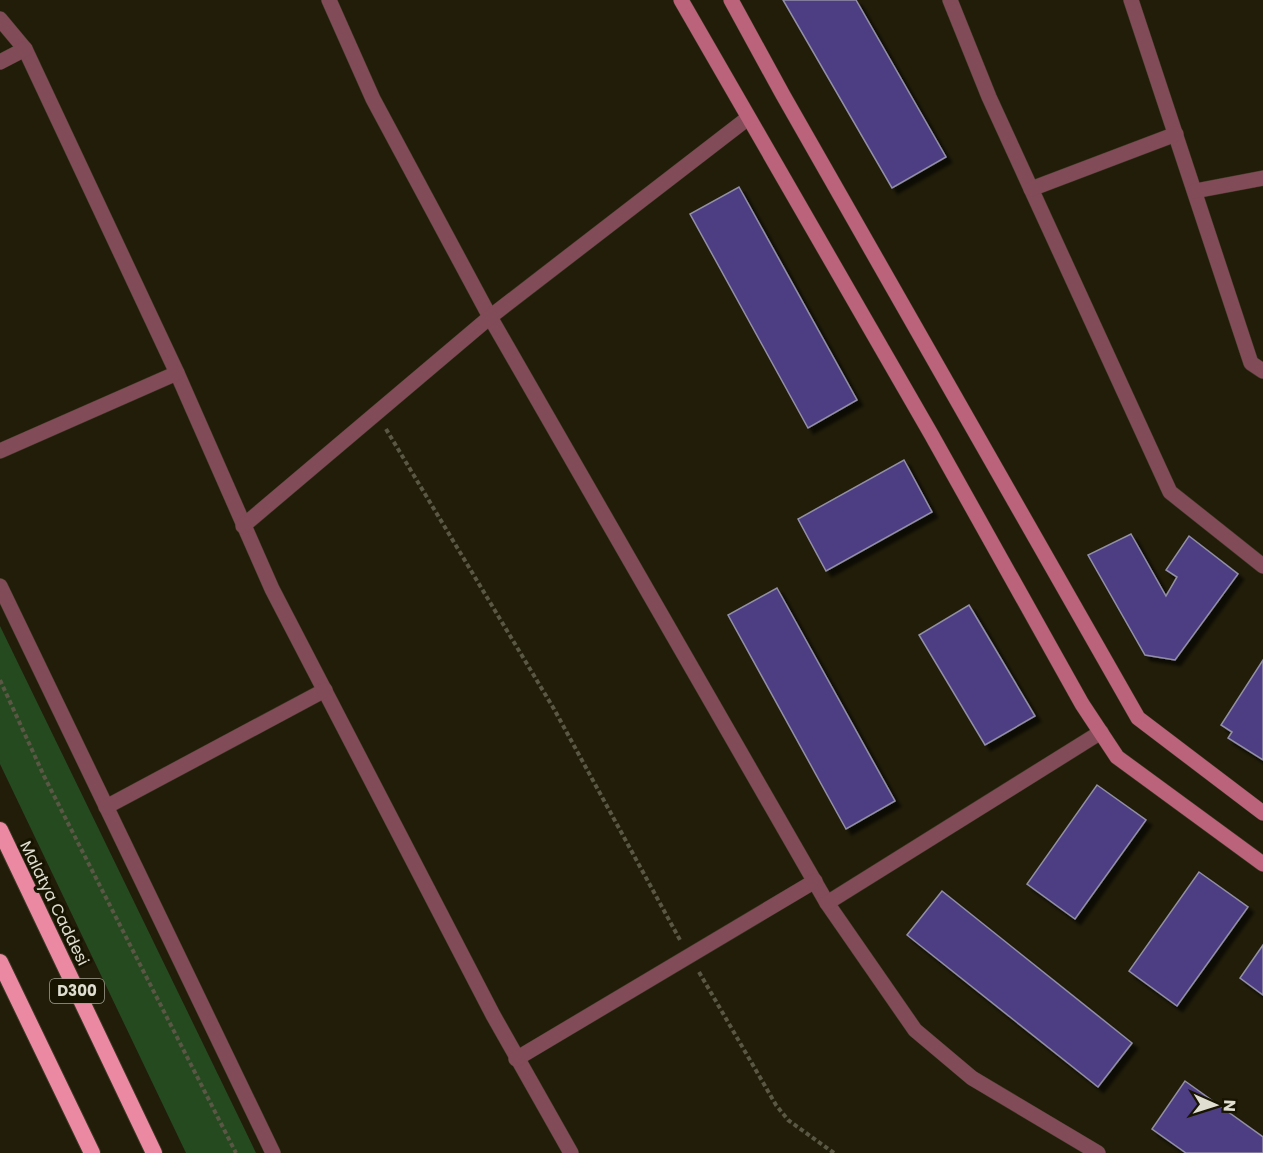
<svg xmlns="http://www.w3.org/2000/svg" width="1263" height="1153" viewBox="0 0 1263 1153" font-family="Poppins,sans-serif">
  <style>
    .green { fill: #254a20 }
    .building { fill: #4e3e82; stroke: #928fa6; stroke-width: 1.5; filter: url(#shadow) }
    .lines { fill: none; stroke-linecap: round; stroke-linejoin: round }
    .minor-casing { stroke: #3c3825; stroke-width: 16 }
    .secondary-casing { stroke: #3c3825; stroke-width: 16 }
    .trunk-casing { stroke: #3c3825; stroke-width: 18 }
    .path { stroke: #5a5745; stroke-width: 4; stroke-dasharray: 4.5 3; stroke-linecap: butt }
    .minor { stroke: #824b58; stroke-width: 15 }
    .secondary { stroke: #bb637a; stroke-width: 15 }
    .trunk { stroke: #ec89a2; stroke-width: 16 }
    .labels { text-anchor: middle; stroke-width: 6; stroke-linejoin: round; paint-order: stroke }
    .shield { fill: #181402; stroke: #a4a193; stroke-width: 1.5 }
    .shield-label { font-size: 15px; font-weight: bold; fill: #e0ded1 }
    .street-label { font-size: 16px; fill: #e0ded1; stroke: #181402 }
  </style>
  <defs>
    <filter id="shadow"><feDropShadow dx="5.5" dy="5.5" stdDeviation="1.5" flood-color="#0009"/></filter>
  </defs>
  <rect width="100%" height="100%" fill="#211d09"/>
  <polygon class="green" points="0,626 244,1128 256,1153 186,1153 0,764"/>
  <g class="building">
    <polygon points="783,0 856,0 946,157 892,188"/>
    <polygon points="739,187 857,400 808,428 690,214"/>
    <polygon points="904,460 932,512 826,571 798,519"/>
    <polygon points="1131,534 1166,596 1177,577 1166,570 1189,536 1238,574 1175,660 1145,655 1088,555"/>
    <polygon points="777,588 895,801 846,829 728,615"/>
    <polygon points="969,605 1035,716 985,745 919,635"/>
    <polygon points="1263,660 1263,760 1228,738 1232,732 1221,725"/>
    <polygon points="1097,785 1146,820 1075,919 1027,884"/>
    <polygon points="1199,872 1248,907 1177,1006 1129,971"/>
    <polygon points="942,891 1132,1043 1098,1087 907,935"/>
    <polygon points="1263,945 1263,995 1240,978"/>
    <polygon points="1185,1081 1263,1137 1263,1153 1186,1153 1152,1129"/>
  </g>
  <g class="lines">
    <defs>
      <g id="minor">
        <polyline points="329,0 373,99 490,317 827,903 915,1030 972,1078 1098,1153"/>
        <polyline points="950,0 989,97 1170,492 1263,566"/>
        <polyline points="1131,0 1251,363 1263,371"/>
        <polyline points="0,19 25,49 177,373 272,589 493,1015 571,1153"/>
        <polyline points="0,62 25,49"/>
        <polyline points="1031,189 1176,134"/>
        <polyline points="1195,191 1263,178"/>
        <polyline points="0,451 177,373"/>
        <polyline points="243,526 490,317 748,118"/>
        <polyline points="0,586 273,1153"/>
        <polyline points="106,807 325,690"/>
        <polyline points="827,903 1101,732"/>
        <polyline points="516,1059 815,881"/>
      </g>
      <g id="secondary">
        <polyline points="681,0 931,434 1082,704 1117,757 1263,864"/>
        <polyline points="731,0 783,95 1138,718 1263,813"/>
      </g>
      <g id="trunk">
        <polyline points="0,830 154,1153"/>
        <polyline points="0,962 92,1153"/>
      </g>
    </defs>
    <use href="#minor" class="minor-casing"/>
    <use href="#secondary" class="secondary-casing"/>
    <use href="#trunk" class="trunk-casing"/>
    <g class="path">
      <polyline points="386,429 554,709 680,940"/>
      <polyline points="0,680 44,776 236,1153"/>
      <polyline points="699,972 776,1105 788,1120 834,1153"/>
    </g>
    <use href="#minor" class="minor"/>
    <use href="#secondary" class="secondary"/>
    <use href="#trunk" class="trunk"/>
  </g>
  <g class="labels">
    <rect class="shield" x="50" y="979" width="54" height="24" rx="4.5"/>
    <g class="shield-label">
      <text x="77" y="996">D300</text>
    </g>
    <g class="street-label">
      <text transform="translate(55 903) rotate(64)" y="6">Malatya Caddesi</text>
    </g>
  </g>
  <g transform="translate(1215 1105) rotate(93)" stroke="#181402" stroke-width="4.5" paint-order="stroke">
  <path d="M0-4.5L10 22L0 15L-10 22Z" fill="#e0ded1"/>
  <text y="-9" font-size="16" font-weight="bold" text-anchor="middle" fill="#e0ded1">N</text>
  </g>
</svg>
